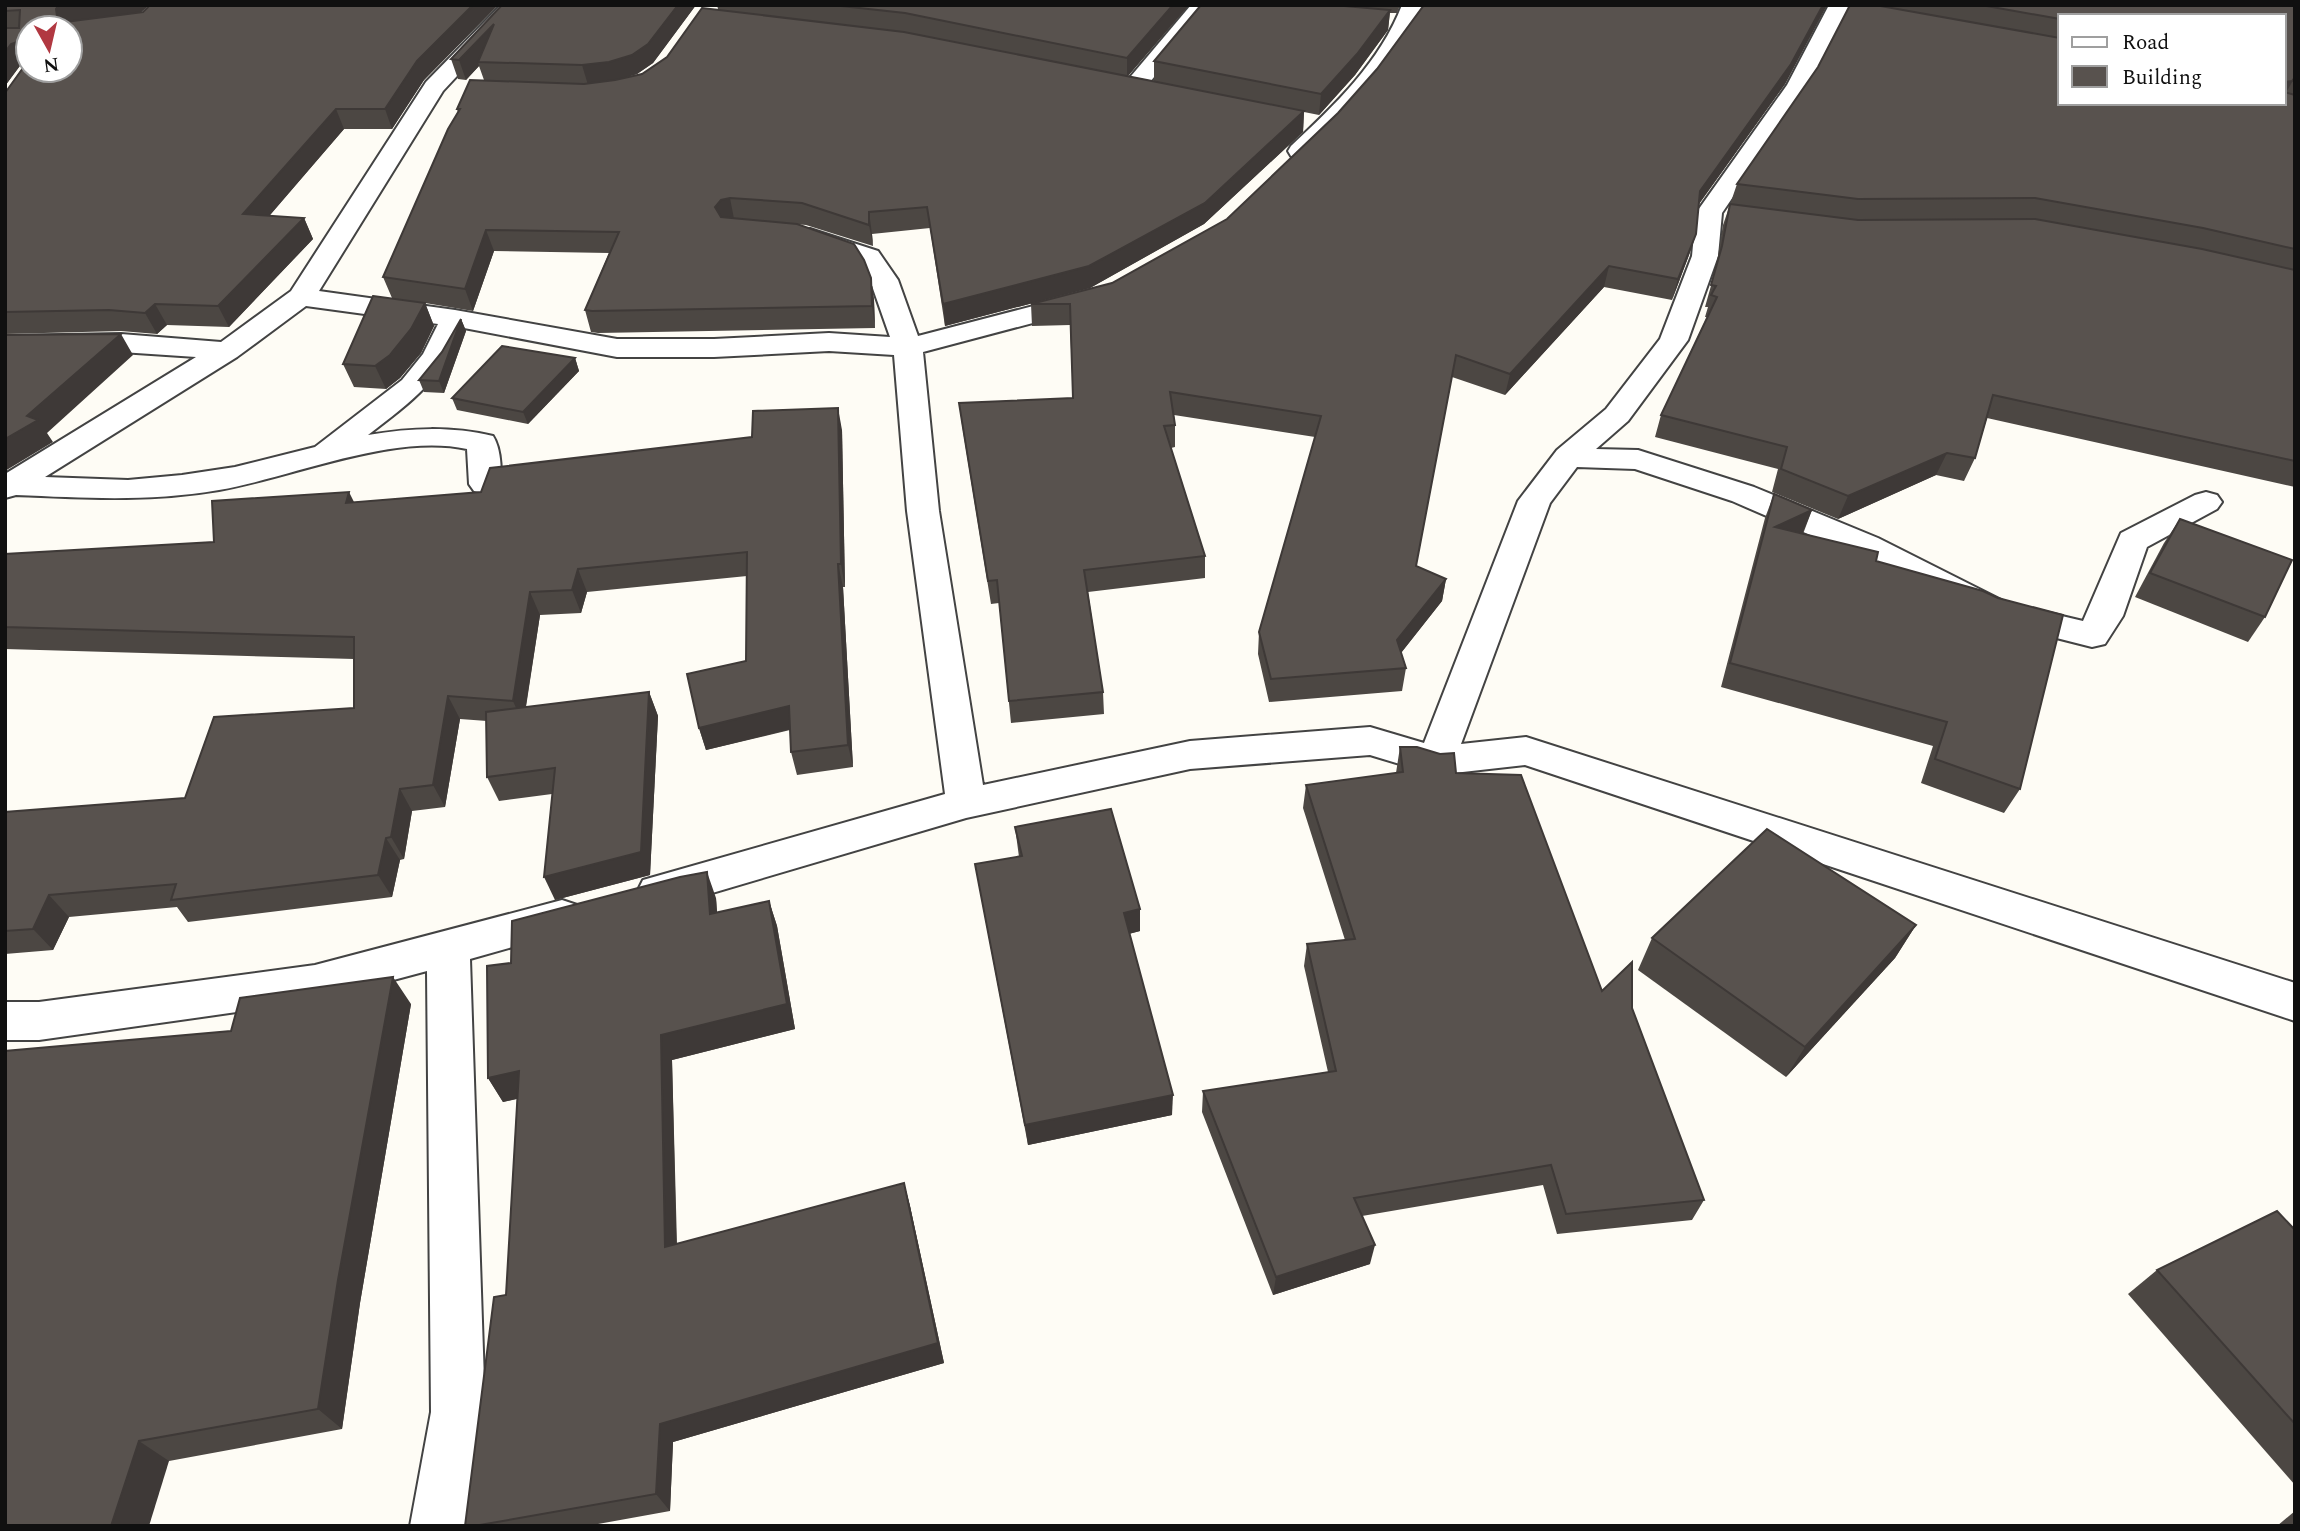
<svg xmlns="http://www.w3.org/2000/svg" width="2300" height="1531" viewBox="0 0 2300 1531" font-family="Spectral,serif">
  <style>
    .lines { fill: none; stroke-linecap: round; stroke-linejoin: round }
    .minor-casing { stroke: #434343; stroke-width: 4 }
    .minor { fill: #fff; fill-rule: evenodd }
    .wall { fill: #4c4743; fill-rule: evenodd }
    .shaded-wall { fill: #3e3937 }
    .building { fill: #58524e; stroke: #3e3937; stroke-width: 2 }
  </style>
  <rect width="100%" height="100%" fill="#fefcf5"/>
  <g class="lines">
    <defs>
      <g id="minor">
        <path d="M 501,5 L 523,5 L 443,91 L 319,291 L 455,310 L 617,339 L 714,339 L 829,333 L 890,337 L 870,280 L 859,263 L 801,243 L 797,237 L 801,231 L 810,229 L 878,251 L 898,280 L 918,336 L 1083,293 L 1093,295 L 1097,301 L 1093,307 L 923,352 L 939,511 L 983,785 L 1190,741 L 1370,727 L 1424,743 L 1518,501 L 1557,450 L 1606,409 L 1660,339 L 1692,256 L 1696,213 L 1787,85 L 1829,5 L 1850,5 L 1809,85 L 1722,213 L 1718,256 L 1688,340 L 1628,421 L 1596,449 L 1638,450 L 1754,487 L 1878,538 L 2007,603 L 2083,621 L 2121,533 L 2195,495 L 2206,492 L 2217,495 L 2222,502 L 2217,509 L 2147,547 L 2123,616 L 2105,644 L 2092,647 L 1985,620 L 1854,554 L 1732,501 L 1635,469 L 1577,467 L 1550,503 L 1461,744 L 1526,737 L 2295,983 L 2295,1021 L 1525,765 L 1436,775 L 1370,755 L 1190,769 L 966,818 L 658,909 L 643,904 L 637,892 L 643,880 L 945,794 L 907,511 L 894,355 L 829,351 L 714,357 L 617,357 L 464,328 C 437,383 415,399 368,435 C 411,428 450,426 493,436 C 501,448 504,479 496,491 L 485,494 L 474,491 L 469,484 L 467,449 C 392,433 294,477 219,490 C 148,502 88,498 16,495 L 5,498 L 5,474 L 196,357 L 121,352 L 5,354 L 5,336 L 121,334 L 221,342 L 291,291 L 426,82 ZM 306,306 L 438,324 L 423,354 L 402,380 L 315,447 L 235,467 L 182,475 L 128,480 L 45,477 L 237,357 Z"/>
        <polygon points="1191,5 1212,5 1142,92 1126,92 1123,87 1126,82"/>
        <path d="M 1402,5 L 1423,5 C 1401,65 1354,112 1309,156 L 1300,158 L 1291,156 L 1288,151 L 1291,146 C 1335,105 1380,62 1402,5 Z"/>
        <polygon points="562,900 577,905 583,917 577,929 470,959 485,1412 466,1526 410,1526 431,1412 427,971 315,1001 39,1040 5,1040 5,1002 39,1002 315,965"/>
      </g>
    </defs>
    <use href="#minor" class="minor-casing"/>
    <use href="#minor" class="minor"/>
  </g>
  <g class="wall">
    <path d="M 5,5 L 149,5 L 141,12 L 143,12 L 150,5 L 498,5 L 424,80 L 392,129 L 344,129 L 269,216 L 304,218 L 313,239 L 229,327 L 167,325 L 157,334 L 121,331 L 5,334 L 5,93 L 27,61 L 22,63 L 5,86 ZM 28,28 L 70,70 L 28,70 Z"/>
    <polygon points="502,5 696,5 653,63 637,74 623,78 642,74 667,57 718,9 717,5 1189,5 1128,76 1154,81 1154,61 1201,5 1400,5 1397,13 1390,13 1388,30 1355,75 1319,115 1304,112 1303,132 1204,224 1090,288 945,326 930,228 872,234 873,246 806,225 783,223 871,278 874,300 875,328 598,333 591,332 585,310 609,253 494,251 473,311 425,303 434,326 421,353 400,378 386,389 354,387 343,364 392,298 383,277 458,113 457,109 484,80 479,66 466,80 458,79 451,59"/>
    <polygon points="1424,5 1827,5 1785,84 1698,205 1696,234 1689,255 1672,300 1604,287 1505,395 1452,377 1416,567 1446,579 1442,601 1401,653 1406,668 1402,691 1269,702 1258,654 1259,632 1315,437 1174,415 1175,425 1175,447 1171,448 1205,556 1205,578 1088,592 1103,692 1104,714 1011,723 999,603 991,604 962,425 959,403 1073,398 1070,325 1032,326 1031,304 1112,283 1227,219 1338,113 1377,69"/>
    <path d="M 1850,5 L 2295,5 L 2295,487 L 1987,418 L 1975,458 L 1964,481 L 1936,475 L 1838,519 L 1772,492 L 1778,469 L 1655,437 L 1661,415 L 1707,317 L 1705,317 L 1708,307 L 1705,307 L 1716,268 L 1723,225 L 1737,184 L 1818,67 ZM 2060,16 L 2284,103 L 2060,103 Z"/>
    <polygon points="461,319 466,331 444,393 424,392 419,380 442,352"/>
    <polygon points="575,358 579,371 528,424 457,410 452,398"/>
    <polygon points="842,430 845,587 843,587 853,767 797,775 791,752 790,730 706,750 699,728 746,661 747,576 587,592 581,613 540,615 526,707 649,692 658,716 650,875 555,900 552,794 499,801 487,777 487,721 460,719 445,807 412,811 404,859 400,860 392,897 188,922 177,907 69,917 53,950 5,954 5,812 185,798 354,708 354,659 5,649 5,554 214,542 355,502 481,492"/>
    <polygon points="1774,494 1812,510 1803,534 1876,561 2020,789 2004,813 1921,783 1933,746 1721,687 1765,518"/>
    <polygon points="2180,519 2265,617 2248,642 2135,597 2164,543"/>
    <polygon points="1400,747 1456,773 1602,991 1632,1008 1704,1200 1692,1220 1557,1234 1543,1185 1362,1216 1370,1264 1273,1295 1202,1112 1203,1091 1328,1072 1304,966 1307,944 1345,940 1303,808 1306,785 1396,773"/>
    <polygon points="1015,827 1140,909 1140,931 1129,934 1172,1115 1028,1145 979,886 975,864 1019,857"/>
    <polygon points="716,898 717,913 769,901 777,926 795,1029 672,1060 677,1244 904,1183 910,1206 944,1363 673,1442 670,1511 587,1526 465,1526 506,1295 517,1099 503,1102 488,1078 511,963"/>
    <polygon points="1916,925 1895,958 1786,1077 1638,970 1652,938"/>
    <polygon points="411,1004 360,1303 342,1429 169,1461 5,1526 231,1031"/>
    <polygon points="2295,1230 2295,1485 2128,1294 2157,1270"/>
    <polygon points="2295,1511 2295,1526 2277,1526"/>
  </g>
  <g class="shaded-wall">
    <polygon points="67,5 149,5 137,16 58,23 56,9 58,6"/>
    <polygon points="473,5 498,5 424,80 392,129 385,109 417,61"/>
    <polygon points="678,5 696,5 653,63 637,74 614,81 588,85 582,65"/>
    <polygon points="1173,5 1189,5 1127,77 1127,58"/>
    <polygon points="1823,5 1827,5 1785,84 1694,211 1700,191"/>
    <polygon points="1390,10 1388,30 1355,75 1319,115 1321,94"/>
    <polygon points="494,24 478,62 479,66 466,80 459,60"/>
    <polygon points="17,42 27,61 22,63 5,86 5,52 11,44"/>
    <polygon points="2295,77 2284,96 2284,82"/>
    <polygon points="336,109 344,129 253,235 243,214"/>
    <polygon points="1304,111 1303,132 1204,224 1090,288 945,326 943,304"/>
    <polygon points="730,198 734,219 720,229 715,207 721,200"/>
    <polygon points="869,212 872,234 873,246 869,225"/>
    <polygon points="304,218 313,239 229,327 218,306"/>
    <polygon points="486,230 494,251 473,311 465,289"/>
    <polygon points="1696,234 1689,255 1672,300 1678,279"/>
    <polygon points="1609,266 1604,287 1505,395 1510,374"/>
    <polygon points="871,278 874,300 875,328 872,306"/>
    <polygon points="425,303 434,326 421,353 400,378 386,389 375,366"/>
    <polygon points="155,304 167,325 157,334 145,313"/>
    <polygon points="461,319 466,331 444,393 439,381"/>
    <polygon points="121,334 133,355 47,433 53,442 5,471 5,439 27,416"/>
    <polygon points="575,358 579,371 528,424 523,412"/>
    <polygon points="838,408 842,430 845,587 841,564"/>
    <polygon points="1947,453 1936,475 1838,519 1848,496"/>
    <polygon points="349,492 360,514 346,503"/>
    <polygon points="1812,510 1802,534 1775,527"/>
    <polygon points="838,564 843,587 853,767 848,745"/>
    <polygon points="578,569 587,592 581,613 572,590"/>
    <polygon points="1446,579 1442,601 1393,663 1397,640"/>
    <polygon points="530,592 540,615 523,724 513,701"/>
    <polygon points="649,692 658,716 650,875 555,900 544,877"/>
    <polygon points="448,696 460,719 445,807 433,785"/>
    <polygon points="789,706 795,728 706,750 699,728"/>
    <polygon points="400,789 412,811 404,859 391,837"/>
    <polygon points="386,838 400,860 392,897 378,875"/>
    <polygon points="707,872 716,898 719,940 710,914"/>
    <polygon points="49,895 69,917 53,950 33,929"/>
    <polygon points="769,901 777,926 795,1029 672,1060 677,1269 665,1247 661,1035"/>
    <polygon points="1140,909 1140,931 1124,935 1124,913"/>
    <polygon points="1916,925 1895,958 1786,1077 1805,1047"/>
    <polygon points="393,977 411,1004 360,1303 342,1429 318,1409 338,1280"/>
    <polygon points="519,1071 533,1095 503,1102 488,1078"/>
    <polygon points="1173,1095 1172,1115 1028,1145 1025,1125"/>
    <polygon points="904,1183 910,1206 944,1363 673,1442 670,1511 656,1494 660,1424"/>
    <polygon points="1375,1245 1370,1264 1273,1295 1276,1277"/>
    <polygon points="139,1441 169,1461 149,1526 111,1526"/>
  </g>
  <g class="building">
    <polygon points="5,5 67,5 58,6 56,9 58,23 143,12 150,5 473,5 417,61 385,109 336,109 243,214 304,218 218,306 155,304 145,313 109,310 5,312 5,93 28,61 28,70 70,70 70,28 28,28 28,48 20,48 17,42 11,44 5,52 5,28 19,28 20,10 5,11"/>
    <polygon points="502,5 678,5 648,44 632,55 609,62 582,65 478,62 494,24 459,60 451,59"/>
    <polygon points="832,5 1173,5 1127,58 905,13"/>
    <polygon points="1201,5 1333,5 1390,10 1357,54 1321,94 1154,61"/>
    <polygon points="1823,5 1791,64 1700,191 1696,234 1678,279 1609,266 1510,374 1456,355 1416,566 1446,579 1397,640 1406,668 1271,679 1259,632 1321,416 1170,392 1175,425 1164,426 1205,556 1084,570 1103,692 1009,701 997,580 988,581 959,403 1073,398 1070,304 1031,304 1112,283 1227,219 1338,113 1377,69 1424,5"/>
    <polygon points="1850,5 1875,5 2060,38 2060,103 2284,103 2284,92 2295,95 2295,249 2203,228 2035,198 1858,199 1737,184 1818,67"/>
    <polygon points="1981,5 2295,5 2295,77 2292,81 2284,82 2284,16 2060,16 2060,19"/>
    <polygon points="702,8 904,32 1304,111 1205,203 1089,266 943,304 927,207 869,212 869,225 802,203 730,198 721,200 715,207 721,217 797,224 854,244 864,260 871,278 872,306 592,311 585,310 619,232 486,230 465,289 383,277 448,129 460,109 457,109 470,80 584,84 615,80 642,74 667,57"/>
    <polygon points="1730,204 1858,220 2035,219 2202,249 2295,270 2295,461 1993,395 1975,458 1947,453 1848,496 1781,469 1787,447 1661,415 1717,297 1711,295 1716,286 1711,285 1722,246"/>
    <polygon points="373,296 425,303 411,329 390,355 375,366 343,364"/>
    <polygon points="461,319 439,381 419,380 442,352"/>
    <polygon points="121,334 27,416 38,420 5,439 5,335"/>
    <polygon points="502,346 575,358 523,412 452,398"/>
    <polygon points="838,408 841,564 838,564 848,745 791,752 789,706 699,728 687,674 746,661 747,552 578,569 572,590 530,592 513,701 448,696 433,785 400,789 391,837 386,838 378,875 171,900 176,884 49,895 33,929 5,931 5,812 185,798 214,717 354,708 354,637 5,627 5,554 214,542 212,501 349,492 346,503 481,492 490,468 752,437 753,411"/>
    <polygon points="1774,494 1812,510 1775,527 1878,552 1876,561 1983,591 1998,598 2063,615 2020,789 1935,759 1947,722 1730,663"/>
    <polygon points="2180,519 2292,560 2265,617 2150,573"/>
    <polygon points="649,692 641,852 544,877 555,768 487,777 486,712"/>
    <polygon points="1400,747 1417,747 1440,754 1454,753 1456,773 1521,775 1602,991 1632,962 1632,1008 1704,1200 1566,1214 1551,1165 1354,1198 1375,1245 1276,1277 1203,1091 1336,1071 1307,944 1355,939 1306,785 1403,772"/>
    <polygon points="1111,809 1140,909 1124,913 1173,1095 1025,1125 975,864 1022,856 1015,827"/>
    <polygon points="1767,829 1916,925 1805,1047 1652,938"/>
    <polygon points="707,872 710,914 769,901 787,1004 661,1035 665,1247 904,1183 938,1343 660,1424 656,1494 474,1526 465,1526 494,1297 506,1295 519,1071 488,1078 487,966 511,963 512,921 680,877"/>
    <polygon points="393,977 338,1280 318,1409 139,1441 111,1526 5,1526 5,1051 231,1031 240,998"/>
    <polygon points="2277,1211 2295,1230 2295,1424 2157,1270"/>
  </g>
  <rect width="2300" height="1531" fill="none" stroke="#101010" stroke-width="14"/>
  <rect x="2058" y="14" width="228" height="91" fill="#ffffff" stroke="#9f9f9f" stroke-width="2"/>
  <rect x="2072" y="37" width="35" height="10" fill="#ffffff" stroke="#9f9f9f" stroke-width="2"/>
  <text x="2122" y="49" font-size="21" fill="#101010">Road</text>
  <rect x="2072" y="66" width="35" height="21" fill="#58524e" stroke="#9f9f9f" stroke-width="2"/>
  <text x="2122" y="84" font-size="21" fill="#101010">Building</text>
  <g transform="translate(49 49) rotate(172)"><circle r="33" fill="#ffffff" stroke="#9f9f9f" stroke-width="2"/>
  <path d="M0-5L12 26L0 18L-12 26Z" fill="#b13841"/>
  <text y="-10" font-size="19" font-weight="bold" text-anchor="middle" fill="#101010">N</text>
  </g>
</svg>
